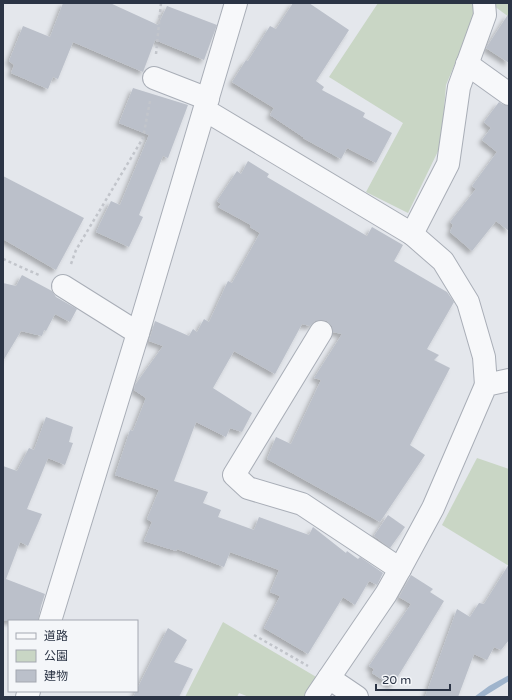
<svg xmlns="http://www.w3.org/2000/svg" width="512" height="700" viewBox="0 0 512 700" font-family="'Varela Round','Noto Sans JP',sans-serif">
  <style>
    .green { fill: #c9d6c5 }
    .water { fill: #9fb4cc }
    .building { fill: #bbc0ca; filter: url(#shadow) }
    .lines { fill: none; stroke-linecap: round; stroke-linejoin: round }
    .minor-casing { stroke: #a9aeb7; stroke-width: 24 }
    .path { stroke: #c2c5cb; stroke-width: 2.5; stroke-dasharray: 3 3; stroke-linecap: butt }
    .minor { stroke: #f7f8fa; stroke-width: 22 }
  </style>
  <defs>
    <filter id="shadow"><feDropShadow dx="-3.5" dy="3.5" stdDeviation="2" flood-color="#0004"/></filter>
  </defs>
  <rect width="100%" height="100%" fill="#e4e7ec"/>
  <g class="green">
    <polygon points="378,3 479,3 480,4 446,85 441,145 408,213 366,192 403,123 329,77"/>
    <polygon points="490,3 509,3 509,17"/>
    <polygon points="477,458 509,469 509,566 442,525"/>
    <polygon points="223,622 318,678 305,697 249,697 239,693 237,697 185,697"/>
  </g>
  <polygon class="water" points="509,675 509,681 483,697 474,697 489,686"/>
  <g class="building">
    <polygon points="63,3 110,3 158,25 167,6 217,25 204,60 155,40 143,72 73,42 58,79 53,77 48,89 11,73 14,65 9,61 23,26 50,37"/>
    <polygon points="293,3 309,3 349,30 316,81 324,87 322,90 365,113 363,117 392,133 376,163 347,148 341,159 303,138 303,137 270,115 274,108 232,82 246,60 248,61 270,26 276,29"/>
    <polygon points="509,13 509,63 486,48"/>
    <polygon points="133,88 188,105 168,158 163,156 139,215 143,217 129,247 96,232 111,201 120,205 149,135 119,123"/>
    <polygon points="499,102 502,104 509,106 509,231 496,221 472,251 450,232 453,225 450,222 476,189 472,186 497,152 482,140 491,128 484,122"/>
    <polygon points="248,161 269,174 267,177 367,236 372,227 403,245 394,261 447,292 454,302 427,349 439,355 434,360 450,368 410,445 425,455 380,522 267,459 276,437 291,444 321,380 314,378 342,334 333,332 332,326 327,321 322,320 315,321 310,326 302,324 275,374 234,351 213,388 252,413 242,432 230,428 226,437 196,422 174,481 208,492 203,503 221,510 218,517 254,530 259,517 309,535 313,527 346,553 347,551 358,559 360,557 383,573 377,585 369,581 355,605 343,597 308,654 264,628 280,596 270,592 279,570 230,552 224,567 177,549 176,551 144,541 152,522 147,519 159,490 115,475 130,430 133,431 146,398 134,390 135,385 163,346 149,341 155,321 189,336 193,329 197,332 204,319 209,322 228,281 232,283 260,233 250,227 251,225 218,207 221,204 217,201 237,171 241,174"/>
    <polygon points="3,176 84,218 56,270 3,239"/>
    <polygon points="22,275 52,291 56,297 77,309 70,322 55,314 46,331 44,330 42,336 21,331 3,361 3,283 16,286"/>
    <polygon points="46,417 73,427 69,442 73,443 65,465 48,458 27,509 42,514 28,546 20,542 6,579 45,594 41,606 38,621 3,621 3,466 17,471 29,448 34,450"/>
    <polygon points="388,515 405,527 390,548 374,536"/>
    <polygon points="509,564 509,640 501,650 494,647 487,660 474,654 458,697 425,697 457,609 470,617 479,603 484,604"/>
    <polygon points="411,575 433,589 430,592 444,601 392,686 372,673 374,669 369,666 411,604 399,597"/>
    <polygon points="168,628 187,640 174,662 193,669 179,697 133,697 136,691 137,691 137,689"/>
  </g>
  <g class="lines">
    <defs>
      <g id="minor">
        <polyline points="467,64 509,94"/>
        <polyline points="154,78 208,99"/>
        <polyline points="205,110 412,234 443,261 468,302 484,357 486,385"/>
        <polyline points="412,234 448,164 459,87 485,15 484,3"/>
        <polyline points="63,286 138,333"/>
        <polyline points="321,332 234,475 248,488 302,504 400,569"/>
        <polyline points="50,621 138,333 236,3"/>
        <polyline points="329,678 357,697"/>
        <polyline points="27,697 29,691"/>
        <polyline points="316,697 386,594 400,569 433,508 486,385 509,380"/>
      </g>
    </defs>
    <use href="#minor" class="minor-casing"/>
    <g class="path">
      <polyline points="156,54 161,3"/>
      <polyline points="3,259 41,276"/>
      <polyline points="71,264 76,250 143,138 150,101"/>
      <polyline points="254,635 308,666"/>
    </g>
    <use href="#minor" class="minor"/>
  </g>
  <rect width="512" height="700" fill="none" stroke="#2b3445" stroke-width="8"/>
  <rect x="8" y="620" width="130" height="72" fill="#f4f6f9" stroke="#a4a8b1"/>
  <rect x="16" y="633" width="20" height="6" fill="#f7f8fa" stroke="#a4a8b1"/>
  <text x="44" y="640" font-size="12" fill="#2b3445">道路</text>
  <rect x="16" y="650" width="20" height="12" fill="#c9d6c5" stroke="#a4a8b1"/>
  <text x="44" y="660" font-size="12" fill="#2b3445">公園</text>
  <rect x="16" y="670" width="20" height="12" fill="#bbc0ca" stroke="#a4a8b1"/>
  <text x="44" y="680" font-size="12" fill="#2b3445">建物</text>
  <path d="M376 684v6h74v-6" fill="none" stroke="#2b3445" stroke-width="2"/>
  <text x="382" y="684" font-size="12" fill="#2b3445" stroke="#f4f6f9" stroke-width="3" paint-order="stroke">20 m</text>
</svg>
